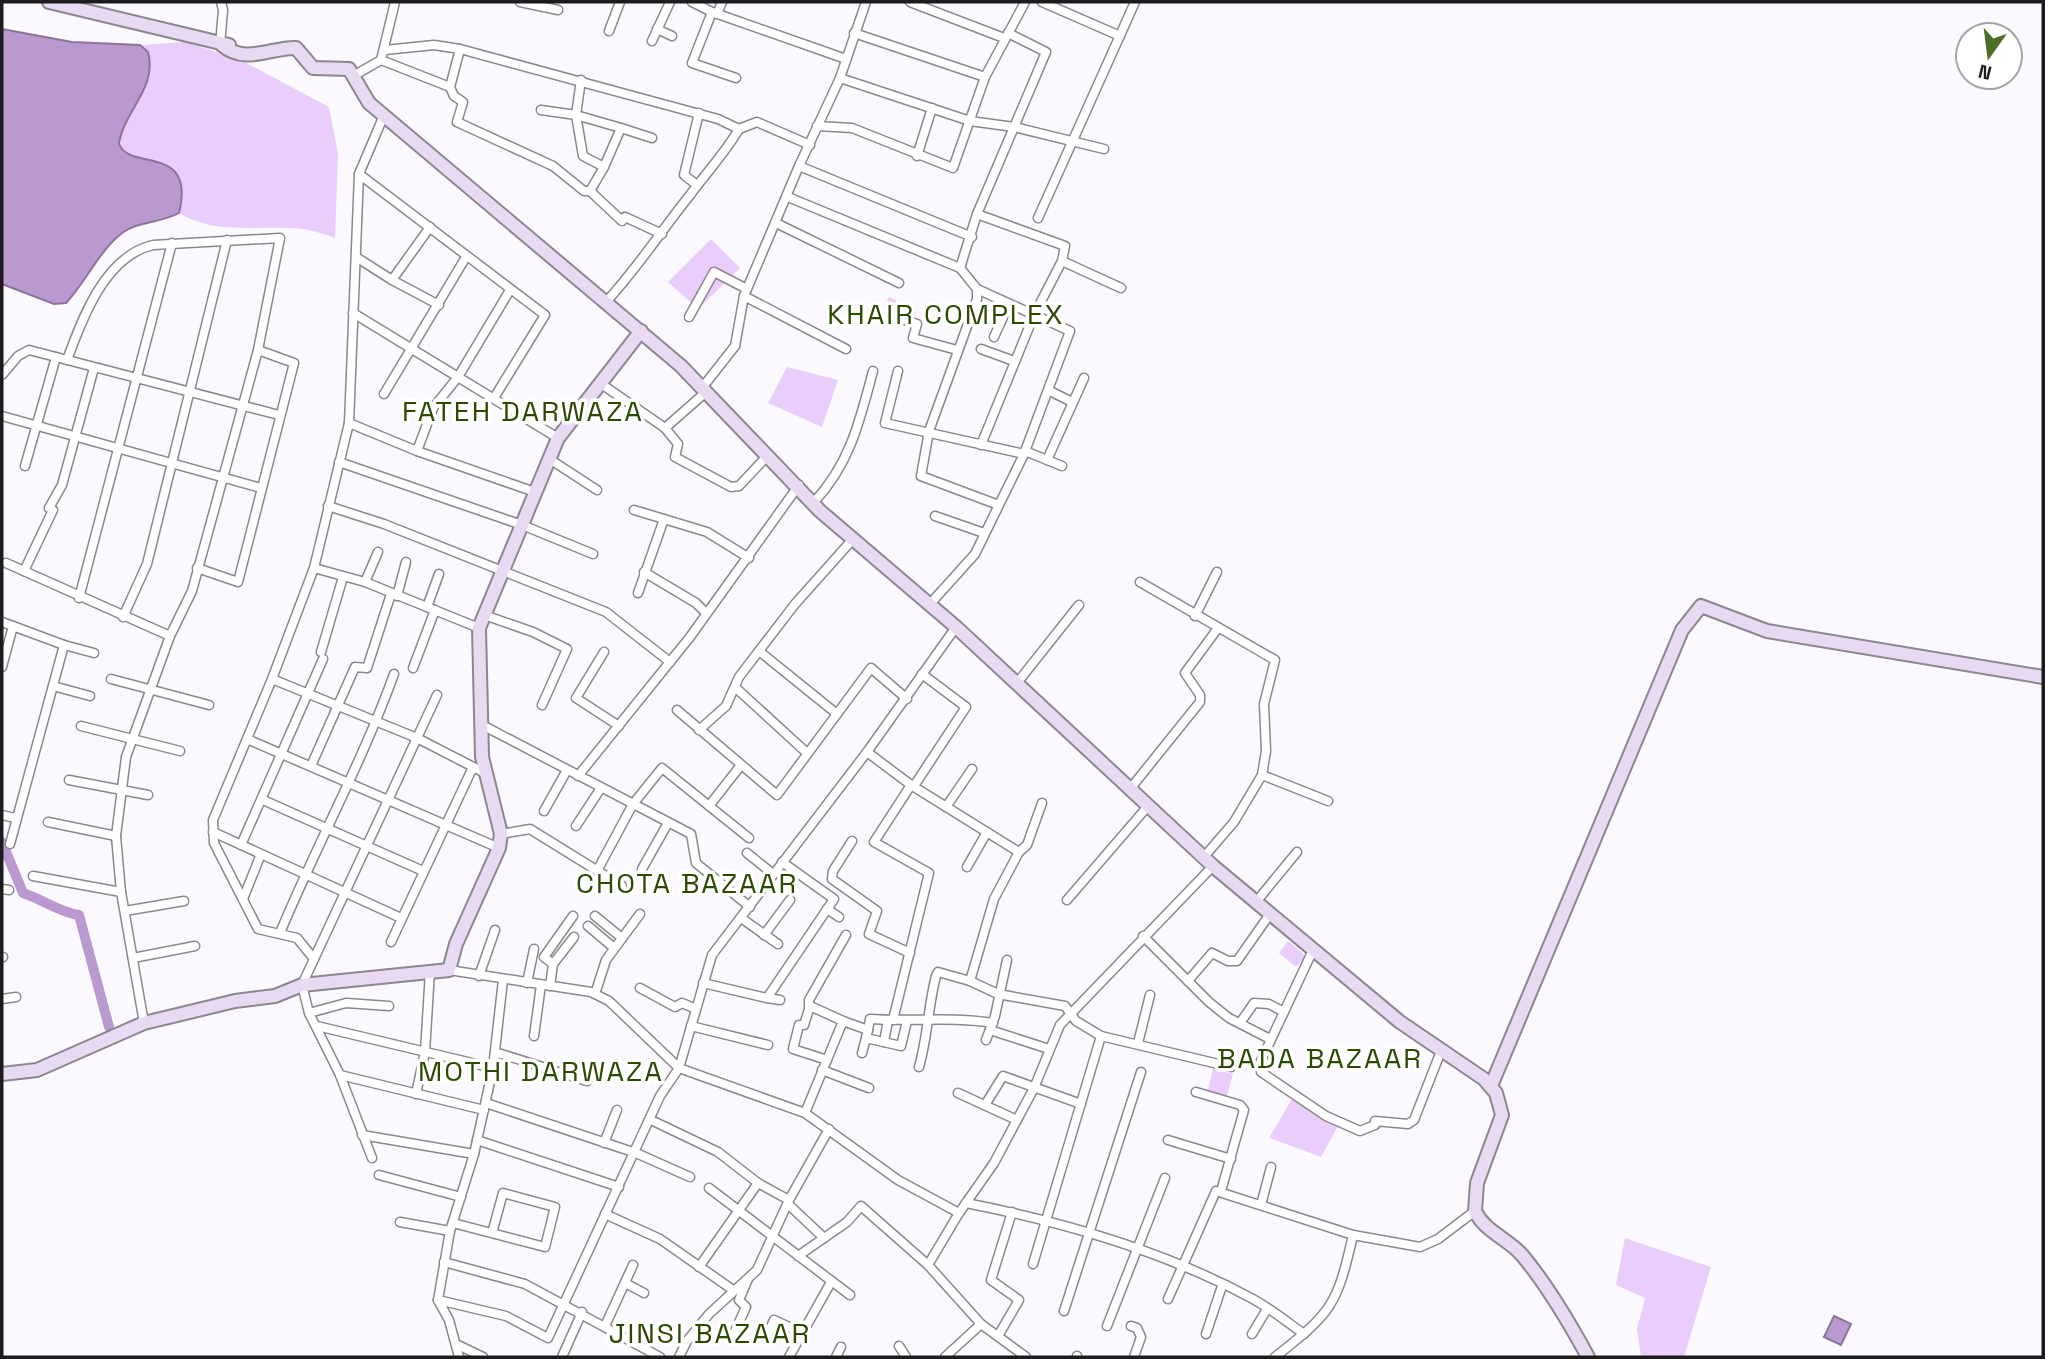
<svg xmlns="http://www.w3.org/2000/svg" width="2045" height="1359" viewBox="0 0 2045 1359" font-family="'Space Grotesk',sans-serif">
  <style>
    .green { fill: #e9cefc }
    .water { fill: #ba99d1; stroke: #8b739b; stroke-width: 2 }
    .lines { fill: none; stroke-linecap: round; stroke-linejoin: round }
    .canal { stroke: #ba99d1; stroke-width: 10 }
    .street-casing { stroke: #8c878f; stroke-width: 11 }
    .secondary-casing { stroke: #8c878f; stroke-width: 16 }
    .street { stroke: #fff; stroke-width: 8 }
    .secondary { stroke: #e9daf3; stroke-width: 12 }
    .labels { text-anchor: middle; stroke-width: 7; stroke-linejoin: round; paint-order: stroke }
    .neighbourhood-label { font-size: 28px; letter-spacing: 2px; fill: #2b4901; stroke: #fff }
  </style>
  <rect width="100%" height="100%" fill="#fcf9fe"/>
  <g class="green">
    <path d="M 184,42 L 235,57 L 329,107 L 338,154 L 335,238 C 327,235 318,232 309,230 C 266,223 218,237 179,213 C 195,147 142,171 120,149 L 121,129 L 140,100 L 148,52 L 140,45 Z"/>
    <polygon points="711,239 740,268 698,309 668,282"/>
    <polygon points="889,297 916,311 913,321 884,307"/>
    <polygon points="787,367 838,380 822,427 768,403"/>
    <polygon points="1288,941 1306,956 1296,967 1279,953"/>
    <polygon points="1213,1069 1233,1074 1227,1096 1208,1090"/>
    <polygon points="1292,1099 1338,1126 1321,1157 1269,1138"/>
    <polygon points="1625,1238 1711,1267 1684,1357 1641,1357 1637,1329 1645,1298 1616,1285"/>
  </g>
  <g class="water">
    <path d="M 2,29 L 72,42 L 140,45 L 148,52 C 158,88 123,112 119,144 C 130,172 196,143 179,213 C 161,223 138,221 122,233 C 98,252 86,282 66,303 L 54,304 L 2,284 Z"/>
    <polygon points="1834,1316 1851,1324 1841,1345 1824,1337"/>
  </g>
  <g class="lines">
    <path class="canal" d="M 2,842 L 23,893 C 44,900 59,912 79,915 L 109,1027"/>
    <defs>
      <g id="street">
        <polyline points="520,2 558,10"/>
        <polyline points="692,2 712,12 846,59"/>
        <polyline points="910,2 1004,38"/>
        <polyline points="1042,2 1120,36"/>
        <polyline points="712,12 692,63 736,78"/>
        <polyline points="717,14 722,2"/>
        <polyline points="657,29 672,36"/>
        <polyline points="609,31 620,2"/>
        <polyline points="854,33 985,77"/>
        <polyline points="652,41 670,2"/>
        <polyline points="220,45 223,10 221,2"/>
        <polyline points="385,50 434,45 460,49 718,119 739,129 757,122 810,145"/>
        <polyline points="381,60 450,87 460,49"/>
        <polyline points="353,76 381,60 395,2"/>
        <polyline points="840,78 970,121 1014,127 1104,149"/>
        <polyline points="450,87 454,96 463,102 457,122 553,166 584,191 590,191"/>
        <polyline points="541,110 576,115 581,80"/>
        <polyline points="817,126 852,128 953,168 985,77 1025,2"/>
        <polyline points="652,138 621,128 604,167 590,191 622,221 625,217 662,234"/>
        <polyline points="917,156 932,108"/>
        <polyline points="799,166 972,237"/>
        <polyline points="604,167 583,156 576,115 621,128"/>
        <polyline points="359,174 545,315 494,398"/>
        <polyline points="697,185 684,175 699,113"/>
        <polyline points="788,197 960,268 977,289 1070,331 1024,454 975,554 930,604"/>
        <polyline points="977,214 1065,246 1062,261 1034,315 981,445"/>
        <polyline points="1038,218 1135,2"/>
        <polyline points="776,223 899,283"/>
        <polyline points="356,257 392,280 430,227"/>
        <polyline points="1062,261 1121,288"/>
        <polyline points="960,268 977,214 1046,52 1008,33"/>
        <polyline points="392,280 439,305"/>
        <polyline points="977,289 977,299 929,431 921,476 996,504"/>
        <polyline points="744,296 846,349"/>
        <path d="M 605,303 C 637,269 661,231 690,195 C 707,172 725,153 739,129"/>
        <polyline points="353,313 558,438"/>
        <polyline points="689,317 714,272 747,289"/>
        <polyline points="896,317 917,324 913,338 957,350"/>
        <polyline points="994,337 1009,304"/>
        <polyline points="981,349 1014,361"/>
        <path d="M 67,360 C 82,319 105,256 153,245 L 280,238 L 258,350 L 192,591 L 170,636 L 126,757 L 116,836 L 121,892 L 144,1023"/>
        <polyline points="898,371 885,423 1024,454"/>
        <polyline points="2,375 18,356 29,350 279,415"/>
        <polyline points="600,383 665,428 678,444 675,457 731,487 739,486 768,455"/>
        <polyline points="702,388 735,346 744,296 799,166 840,78 866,2"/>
        <polyline points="1050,391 1072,402"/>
        <polyline points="384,394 466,257"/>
        <polyline points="2,416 261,488"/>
        <polyline points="349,423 417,451 535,492"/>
        <polyline points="665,428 706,392"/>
        <polyline points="417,451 433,408 458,377 510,290"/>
        <polyline points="1025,451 1062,466"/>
        <polyline points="548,458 597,490"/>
        <polyline points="1047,460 1084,378"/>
        <polyline points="339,462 522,525 593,554"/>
        <polyline points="25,466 56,357"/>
        <path d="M 814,502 C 850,464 860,420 873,371"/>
        <polyline points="328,506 384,524 606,612 670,662"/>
        <polyline points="634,510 707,532 749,558"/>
        <polyline points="935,516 984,533"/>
        <polyline points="6,563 170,636"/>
        <polyline points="197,568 238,582 294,363 258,350"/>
        <polyline points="314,568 365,582 479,628"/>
        <polyline points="24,571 53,510 49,508 62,485 94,368"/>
        <polyline points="644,572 696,603 705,612"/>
        <polyline points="365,582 378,552"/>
        <polyline points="1140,582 1275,660 1264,704 1266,751 1262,775 1234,822 1203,858"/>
        <polyline points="638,593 664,519"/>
        <polyline points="397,596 406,562"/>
        <polyline points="79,598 172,243"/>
        <polyline points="427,607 439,574"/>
        <polyline points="484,615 533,632 567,649 542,705"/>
        <polyline points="1195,616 1217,572"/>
        <polyline points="123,617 147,564 227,240"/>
        <polyline points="2,622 64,645 10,844"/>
        <polyline points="64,645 94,653"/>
        <polyline points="759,651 837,714"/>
        <polyline points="321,652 343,577"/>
        <polyline points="604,652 576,698 619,726"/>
        <polyline points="2,667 13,626"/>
        <polyline points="413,668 435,610"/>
        <polyline points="111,679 209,705"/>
        <polyline points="272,679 417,738 483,772"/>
        <polyline points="1017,683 1079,605"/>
        <polyline points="53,686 90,696"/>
        <polyline points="736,688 807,753"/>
        <polyline points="677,710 777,795 871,668 907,699"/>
        <polyline points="482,725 691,834 696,863 750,907"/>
        <polyline points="81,726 180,751"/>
        <polyline points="699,730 726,706 739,677 795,604 853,539"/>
        <polyline points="247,739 499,848"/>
        <polyline points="867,752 911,785 1019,852"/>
        <polyline points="311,766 355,667 367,668 391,594"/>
        <polyline points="1262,775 1328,801"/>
        <polyline points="578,776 690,637 799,485"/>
        <polyline points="69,780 148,795"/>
        <polyline points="914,786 966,707 922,674"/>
        <polyline points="1130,789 1200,702 1200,695 1185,673 1218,628"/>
        <polyline points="263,800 423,871"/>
        <polyline points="1042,803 1027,845 1019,852 994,899 970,981 998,994 1065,1006 1076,1021 1101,1036 1231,1067"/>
        <polyline points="709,806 741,765"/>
        <polyline points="946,807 972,769"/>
        <polyline points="544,811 567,770"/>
        <polyline points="2,815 15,818"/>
        <polyline points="48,822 116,836"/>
        <polyline points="576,826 601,788"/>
        <polyline points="213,832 401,918"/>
        <polyline points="501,834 530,829 622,886"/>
        <polyline points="852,841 833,871 832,879 877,911 869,934 910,953"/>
        <polyline points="241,845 323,659"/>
        <polyline points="747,853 773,874"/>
        <polyline points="967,867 987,832"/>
        <polyline points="598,869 633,804 662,768 749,838"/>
        <polyline points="642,869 668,823"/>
        <polyline points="33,876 121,892"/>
        <polyline points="2,889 9,890"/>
        <polyline points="243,899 261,854"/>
        <polyline points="1067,900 1148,806"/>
        <polyline points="1256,902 1297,852"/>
        <polyline points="827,909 839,917"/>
        <polyline points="125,911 184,901"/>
        <polyline points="595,916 622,938"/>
        <polyline points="741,918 778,944"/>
        <polyline points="588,926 614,948"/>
        <path d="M 280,933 C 316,846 362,763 394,674"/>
        <polyline points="764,935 790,900"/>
        <polyline points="1143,936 1209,1002 1229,1018 1270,1039"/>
        <polyline points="391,942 473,767"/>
        <polyline points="1313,950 1260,1063 1261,1072 1326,1116 1360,1131 1375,1125 1375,1121 1408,1124 1414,1120 1441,1051"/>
        <polyline points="2,957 3,957"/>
        <polyline points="133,958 195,946"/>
        <polyline points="314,959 437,695"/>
        <polyline points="553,964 544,957 573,916"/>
        <polyline points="449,970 591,992 609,1001 679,1068 805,1113 898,1180 959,1213"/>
        <polyline points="479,976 495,930"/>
        <polyline points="1188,981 1212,953 1228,961 1237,961 1270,914"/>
        <polyline points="527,983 534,949"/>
        <polyline points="703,983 767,998 834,899 782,862"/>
        <polyline points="550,986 553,964 574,937"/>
        <polyline points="640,988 675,1007 682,1003 696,1009"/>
        <polyline points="595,994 606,960 640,914"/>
        <polyline points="767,998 780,1000"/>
        <polyline points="2,999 16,997"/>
        <polyline points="809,1006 809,1000 846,935"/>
        <polyline points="309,1013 346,1003 389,1006"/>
        <polyline points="893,1020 929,873 874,842 911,785"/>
        <polyline points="1240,1023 1254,1003 1269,1004 1284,1012"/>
        <polyline points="317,1026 493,1068"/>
        <polyline points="691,1026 768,1045"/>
        <polyline points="868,1030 866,1038 901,1046 907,1021"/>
        <polyline points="990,1030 1049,1049"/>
        <polyline points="534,1036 541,985"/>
        <polyline points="986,1040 995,1016 1007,960"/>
        <polyline points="884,1042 888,1020"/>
        <polyline points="1138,1043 1150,995"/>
        <polyline points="495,1052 587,1081"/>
        <polyline points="862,1053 866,1038"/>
        <polyline points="827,1060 793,1049 799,1025 804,1025 810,1006 843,1021"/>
        <path d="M 919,1067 C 928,1036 928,1006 936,976 L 938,972 L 970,981"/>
        <polyline points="822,1070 869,1088"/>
        <polyline points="340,1075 484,1110"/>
        <polyline points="1196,1092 1240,1105 1244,1110 1221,1191"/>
        <polyline points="958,1093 1017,1120"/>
        <polyline points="416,1094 425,1052 430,971"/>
        <polyline points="486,1103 636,1153 690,1177"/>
        <polyline points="985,1105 1003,1076 1081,1104"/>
        <path d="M 805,1113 L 843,1021 L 868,1030 L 870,1019 C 911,1022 952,1016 993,1023"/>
        <polyline points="651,1120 718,1152 758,1183"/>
        <polyline points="362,1135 474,1154"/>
        <polyline points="477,1140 619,1187"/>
        <polyline points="1168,1140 1231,1159"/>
        <polyline points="604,1143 617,1110"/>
        <polyline points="372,1158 340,1075 309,1013 302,985 314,959 297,938 258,929 214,843 213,820 272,679 314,568 349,423 359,174 384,115"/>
        <polyline points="379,1175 461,1197"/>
        <polyline points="709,1188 850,1295"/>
        <path d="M 966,1203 C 1063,1222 1164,1251 1251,1298 C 1270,1308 1287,1322 1304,1334"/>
        <polyline points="788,1204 824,1238"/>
        <polyline points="1261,1205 1271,1167"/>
        <polyline points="605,1214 660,1239 733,1290"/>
        <polyline points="400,1222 450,1231"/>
        <polyline points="453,1223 545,1247 555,1207 503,1193 492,1233"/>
        <polyline points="798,1256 847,1222 861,1206 928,1265 981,1324 1026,1357"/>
        <polyline points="444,1262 525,1284 660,1357"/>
        <polyline points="1033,1264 1101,1036"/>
        <polyline points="928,1265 959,1213 994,1163 1034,1088 1060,1025 1213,866"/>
        <polyline points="699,1267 758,1183 789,1200"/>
        <polyline points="625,1283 644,1293"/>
        <polyline points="1168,1299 1216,1191 1353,1235 1420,1247 1438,1239 1475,1211"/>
        <polyline points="438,1300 506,1316 548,1338 660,1096 679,1068 712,955 867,752 956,627"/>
        <polyline points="1064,1311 1141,1072"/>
        <polyline points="605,1326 633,1265"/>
        <polyline points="1107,1326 1165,1178"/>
        <polyline points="1131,1326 1137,1328 1141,1337 1134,1357"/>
        <polyline points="1206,1334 1222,1286"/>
        <polyline points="1252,1334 1267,1309"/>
        <polyline points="998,1336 1019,1300 991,1280 1012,1212"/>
        <polyline points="766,1338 774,1320 802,1333"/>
        <polyline points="731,1340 746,1307 739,1300 748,1279"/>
        <polyline points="458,1345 483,1357"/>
        <polyline points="899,1346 906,1357"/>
        <polyline points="459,1357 449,1320 438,1300 450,1231 474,1154 493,1068 503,980"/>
        <polyline points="562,1357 582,1312"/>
        <polyline points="679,1357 687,1341 709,1314 757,1270 789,1200 829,1129"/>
        <polyline points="789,1357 831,1282"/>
        <polyline points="836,1357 841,1347"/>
        <polyline points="945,1357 981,1324"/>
        <polyline points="1077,1357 1077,1356"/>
        <path d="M 1275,1357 C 1332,1312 1337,1306 1353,1235"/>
      </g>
      <g id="secondary">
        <polyline points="49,2 229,45"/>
        <path d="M 222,45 C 245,65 272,47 296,48 L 313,68 L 349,69 L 369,103 L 681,366 L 820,511 L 956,627 L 1213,866 L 1400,1022 L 1484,1079 L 1496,1093 L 1502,1115 L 1477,1183 L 1475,1211 C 1485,1232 1507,1238 1522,1255 C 1548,1286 1569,1322 1588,1357"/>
        <polyline points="2,1074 37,1070 144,1023 235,1001 275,996 302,985 449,970 456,944 499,848 501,834 482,757 479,628 558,438 641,331"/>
        <polyline points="1491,1086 1682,630 1701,606 1767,631 2043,677"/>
      </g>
    </defs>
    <use href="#street" class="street-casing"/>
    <use href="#secondary" class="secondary-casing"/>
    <use href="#street" class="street"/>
    <use href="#secondary" class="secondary"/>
  </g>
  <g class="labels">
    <g class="neighbourhood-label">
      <text x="946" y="324">KHAIR COMPLEX</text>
      <text x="523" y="421">FATEH DARWAZA</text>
      <text x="687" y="893">CHOTA BAZAAR</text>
      <text x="1320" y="1068">BADA BAZAAR</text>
      <text x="541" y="1081">MOTHI DARWAZA</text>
      <text x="710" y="1343">JINSI BAZAAR</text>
    </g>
  </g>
  <rect width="2045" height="1359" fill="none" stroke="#1d1b1e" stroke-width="7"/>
  <g transform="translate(1989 56) rotate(194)"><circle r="33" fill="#ffffff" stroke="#a5a4a5" stroke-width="2"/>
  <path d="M0-5L12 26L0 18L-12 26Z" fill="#4b6e26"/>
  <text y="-10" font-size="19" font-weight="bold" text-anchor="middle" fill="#1d1b1e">N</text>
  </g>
</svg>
